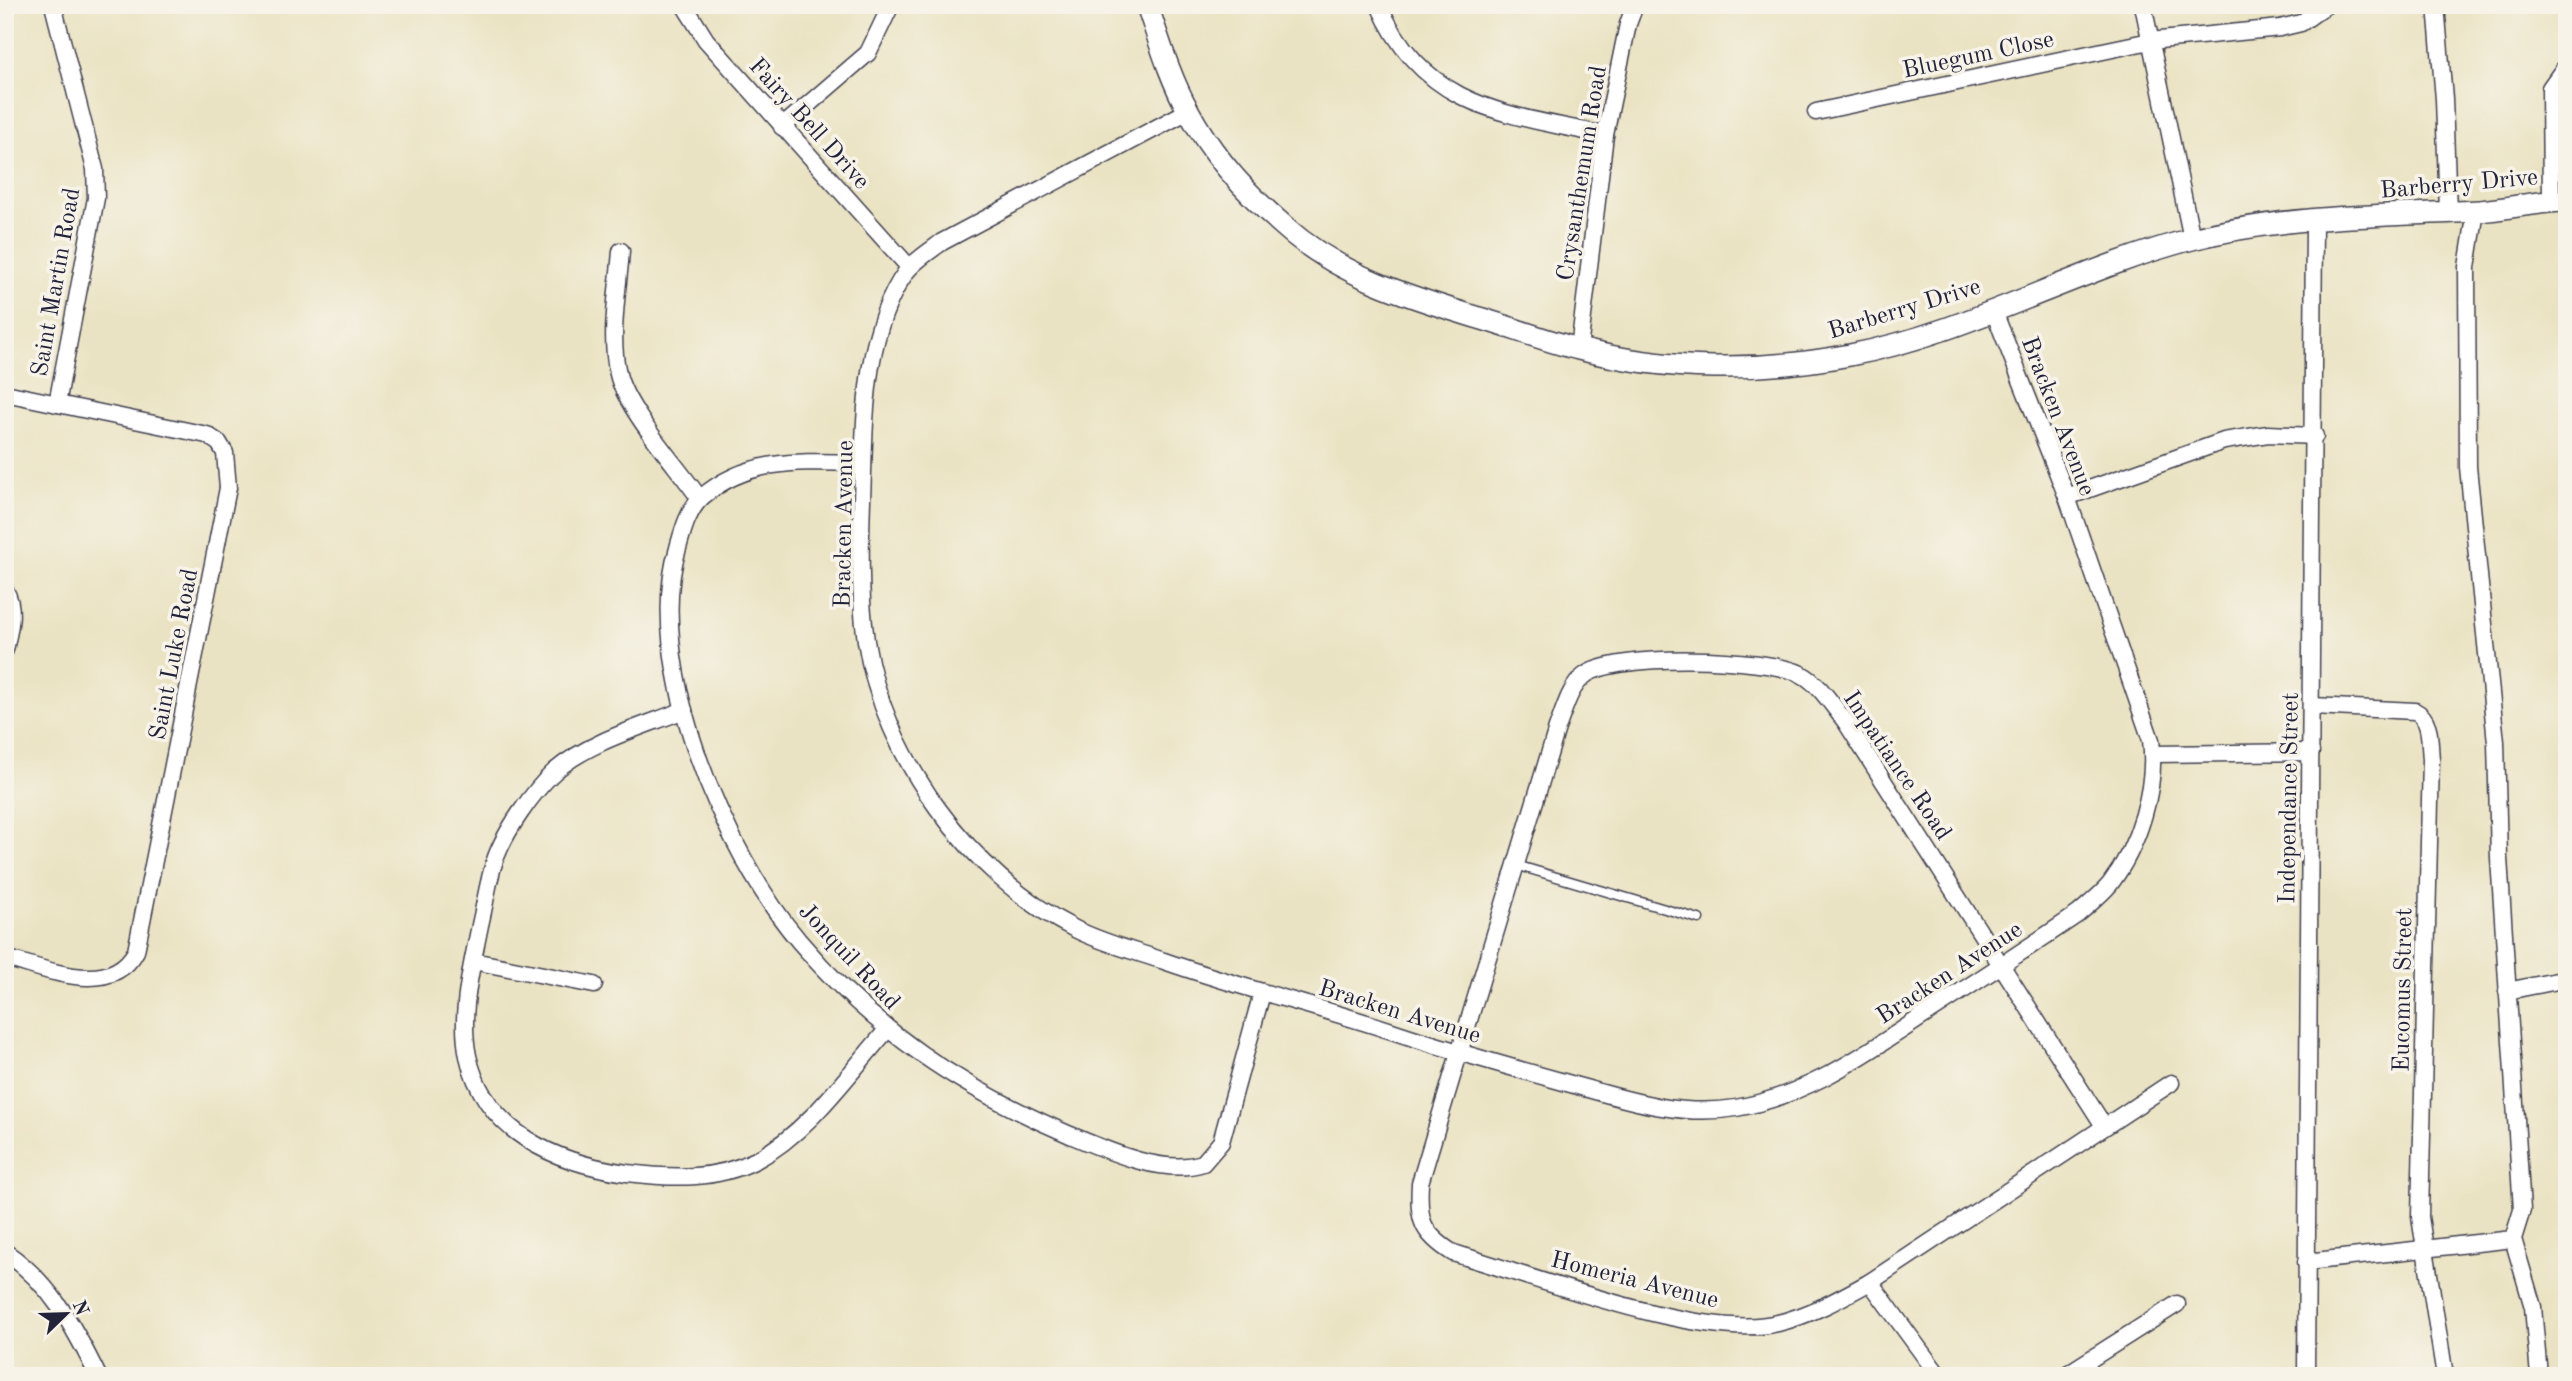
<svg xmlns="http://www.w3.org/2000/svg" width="2572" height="1381" viewBox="0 0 2572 1381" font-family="'Old Standard TT',serif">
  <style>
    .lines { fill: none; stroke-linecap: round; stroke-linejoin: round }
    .service-casing { stroke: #403f4f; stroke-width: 11 }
    .minor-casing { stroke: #403f4f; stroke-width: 19 }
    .tertiary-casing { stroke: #403f4f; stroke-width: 24 }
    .service { stroke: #fff; stroke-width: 8 }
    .minor { stroke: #fff; stroke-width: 16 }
    .tertiary { stroke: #fff; stroke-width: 21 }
    .labels { text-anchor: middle; stroke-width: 7; stroke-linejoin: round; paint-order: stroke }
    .street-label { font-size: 24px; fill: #22223b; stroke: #f7f3e8 }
  </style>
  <rect width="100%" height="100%" fill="#f7f3e8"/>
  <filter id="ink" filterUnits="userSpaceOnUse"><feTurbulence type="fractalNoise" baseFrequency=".0143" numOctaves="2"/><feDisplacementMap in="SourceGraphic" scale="14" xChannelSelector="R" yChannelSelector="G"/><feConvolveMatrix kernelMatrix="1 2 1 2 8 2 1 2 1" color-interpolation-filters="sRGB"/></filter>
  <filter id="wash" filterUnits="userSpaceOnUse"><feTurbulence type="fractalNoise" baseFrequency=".00686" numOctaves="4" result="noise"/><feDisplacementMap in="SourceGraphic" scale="28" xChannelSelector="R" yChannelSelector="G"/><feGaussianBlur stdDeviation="1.57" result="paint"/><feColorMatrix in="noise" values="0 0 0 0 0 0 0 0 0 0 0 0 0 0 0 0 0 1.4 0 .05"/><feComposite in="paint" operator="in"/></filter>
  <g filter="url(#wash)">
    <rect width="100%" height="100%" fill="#eae3c3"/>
  </g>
  <g filter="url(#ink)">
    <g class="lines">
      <defs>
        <polyline id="service" points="1516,865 1699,919"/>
        <g id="minor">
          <polyline points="53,5 95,169 96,198 57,404"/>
          <polyline points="684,5 706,40 909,267"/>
          <path d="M 1379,5 C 1424,109 1507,114 1605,135"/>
          <polyline points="2143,5 2192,239"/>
          <polyline points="2436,5 2444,99 2448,212"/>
          <path d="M 1188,111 L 942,242 C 930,251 915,260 906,272 C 867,327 865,406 863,472 C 861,528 858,585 866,641 C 884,757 970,876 1075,929 C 1103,943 1134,951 1164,961 C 1241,988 1320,1007 1398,1033 C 1452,1051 1506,1066 1560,1081 C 1618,1097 1676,1118 1736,1108 C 1806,1096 1862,1056 1920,1018 C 1973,984 2026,949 2078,914 C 2088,905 2101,895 2110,884 C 2139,846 2157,787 2151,740 L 2067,497 L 1993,309"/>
          <polyline points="1816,112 2150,41 2280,28 2301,23 2326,5"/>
          <polyline points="782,127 868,53 891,5"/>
          <polyline points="2551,201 2550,88 2567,64"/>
          <polyline points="2476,211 2467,267 2468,467 2496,742 2499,858 2522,1210 2513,1239 2533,1307 2539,1376"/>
          <path d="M 621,251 C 618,291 609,335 618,374 C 626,410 678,467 700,499"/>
          <polyline points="1579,349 1605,135 1628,24 1635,5"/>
          <path d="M 5,393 L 207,435 L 219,443 L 225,453 L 228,488 L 136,951 C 110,999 45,968 5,958"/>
          <path d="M 863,463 C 805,462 750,456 702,497 C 688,510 683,530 678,548 C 643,662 724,853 799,941 C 876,1032 959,1087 1068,1134 C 1106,1150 1162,1176 1203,1163 L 1221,1142 L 1262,993"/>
          <polyline points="2067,497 2224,441 2268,434 2315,436"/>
          <path d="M 5,590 C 16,609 9,630 5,650"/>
          <path d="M 2312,706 L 2415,711 C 2432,719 2429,742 2431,759 L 2420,1217 L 2445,1376"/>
          <path d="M 684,710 C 642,727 590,741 555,771 C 533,791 503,834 494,863 C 488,882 485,904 480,925 C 472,966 459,1013 468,1056 C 485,1133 556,1163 627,1173 C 670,1178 715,1181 756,1160 C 809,1132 848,1074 887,1030"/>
          <polyline points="2153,754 2311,752"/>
          <polyline points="473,961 594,985"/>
          <polyline points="2507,991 2567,979"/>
          <path d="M 2104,1126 L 1845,721 C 1832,705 1819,683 1801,674 C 1767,657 1613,652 1584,676 C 1569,688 1564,711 1557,728 L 1420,1183 C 1418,1220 1421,1233 1453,1253 C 1533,1276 1702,1342 1778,1323 C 1811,1315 1841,1298 1870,1282 L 2171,1083"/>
          <path d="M 5,1252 C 51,1283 74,1327 98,1376"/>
          <polyline points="2306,1262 2513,1239"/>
          <polyline points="1870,1282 1939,1376"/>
          <polyline points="2064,1376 2177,1304"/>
          <polyline points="2306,1376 2314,220"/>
        </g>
        <path id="tertiary" d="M 1147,5 C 1159,40 1170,78 1188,110 C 1211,154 1248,195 1285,227 C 1340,276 1410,297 1479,318 C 1513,328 1546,341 1579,349 C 1667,372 1761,372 1850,355 C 1968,333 2076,269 2192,239 C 2285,215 2384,216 2479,211 C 2509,209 2537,201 2567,201"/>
      </defs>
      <use href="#service" class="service-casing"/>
      <use href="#minor" class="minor-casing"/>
      <use href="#tertiary" class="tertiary-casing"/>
      <use href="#service" class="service"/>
      <use href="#minor" class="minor"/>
      <use href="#tertiary" class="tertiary"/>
    </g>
  </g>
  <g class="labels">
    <g class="street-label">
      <text transform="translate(1978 54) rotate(-12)" y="8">Bluegum Close</text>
      <text transform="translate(810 123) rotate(48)" y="8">Fairy Bell Drive</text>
      <text transform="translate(1581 173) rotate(-81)" y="8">Crysanthemum Road</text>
      <text transform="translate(2459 183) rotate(-5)" y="8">Barberry Drive</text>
      <text transform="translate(55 282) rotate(-80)" y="8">Saint Martin Road</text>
      <text transform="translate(1904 308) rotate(-17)" y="8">Barberry Drive</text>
      <text transform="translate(2059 416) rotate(69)" y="8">Bracken Avenue</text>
      <text transform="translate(843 524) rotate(-89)" y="8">Bracken Avenue</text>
      <text transform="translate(173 654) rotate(-79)" y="8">Saint Luke Road</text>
      <text transform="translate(1898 765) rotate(56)" y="8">Impatiance Road</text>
      <text transform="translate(2288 798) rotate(-89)" y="8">Independance Street</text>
      <text transform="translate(850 956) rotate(47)" y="8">Jonquil Road</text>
      <text transform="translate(1949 972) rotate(-33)" y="8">Bracken Avenue</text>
      <text transform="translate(2402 990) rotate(-89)" y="8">Eucomus Street</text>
      <text transform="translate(1400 1011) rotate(17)" y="8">Bracken Avenue</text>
      <text transform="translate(1635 1279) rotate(14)" y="8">Homeria Avenue</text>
    </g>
  </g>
  <rect width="2572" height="1381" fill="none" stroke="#f7f3e8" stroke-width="28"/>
  <g transform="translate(66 1314) rotate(67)" stroke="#f7f3e8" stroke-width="5" paint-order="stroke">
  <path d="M0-5L12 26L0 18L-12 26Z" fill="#22223b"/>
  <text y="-10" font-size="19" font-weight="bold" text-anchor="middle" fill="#22223b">N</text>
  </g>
</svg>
